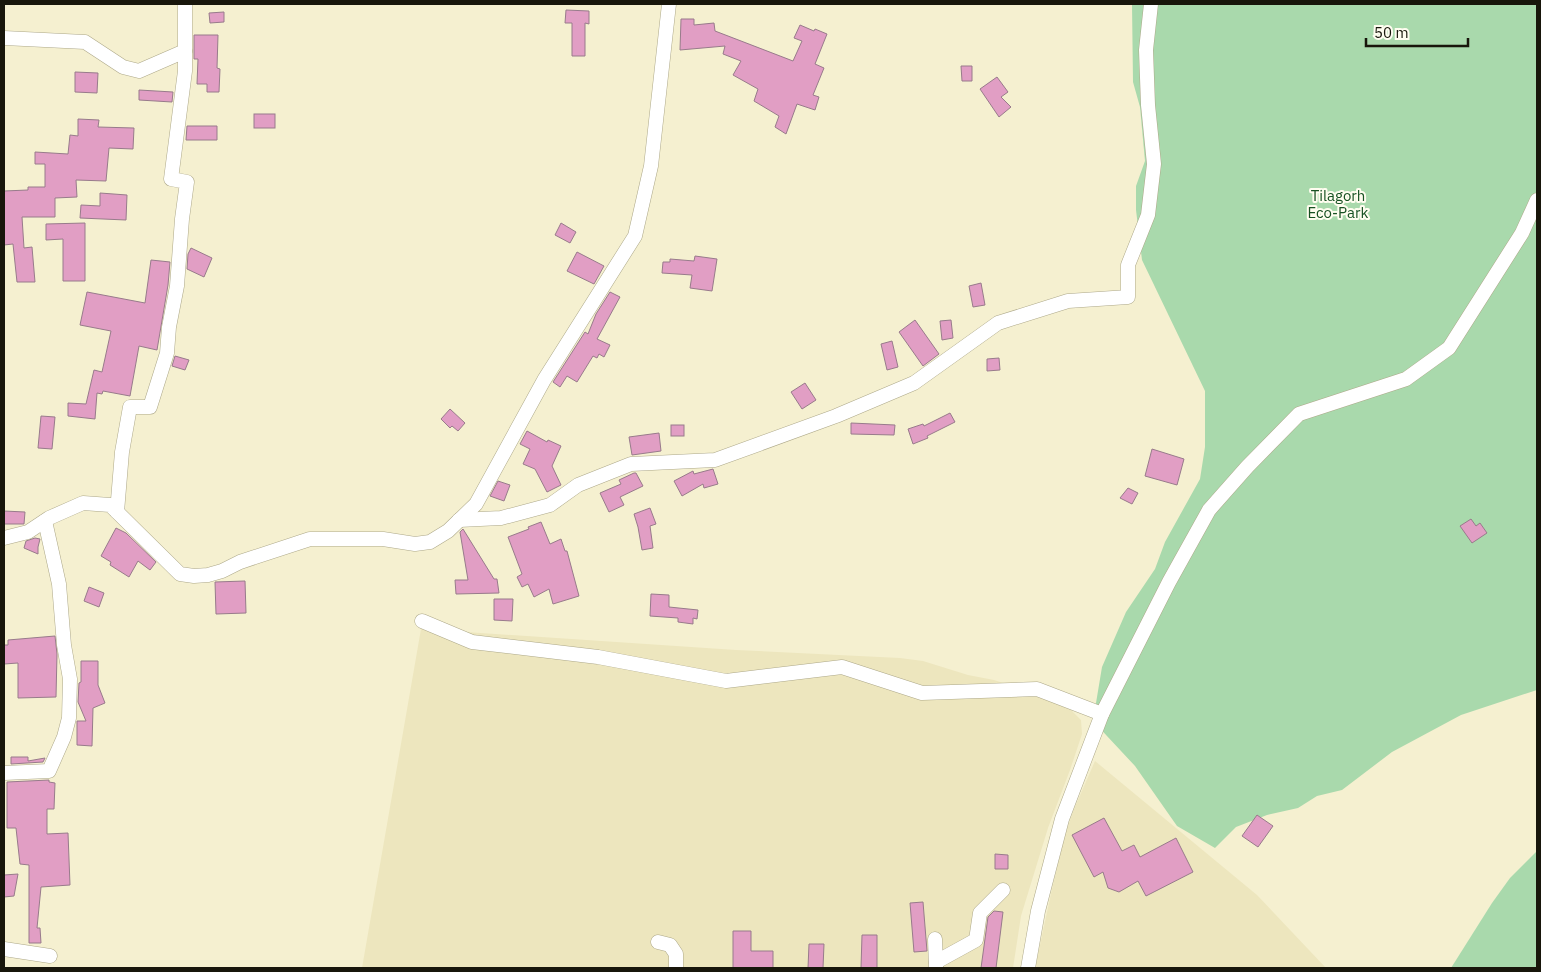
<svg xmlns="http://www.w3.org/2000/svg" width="1541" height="972" viewBox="0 0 1541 972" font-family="'IBM Plex Sans',sans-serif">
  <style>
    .built { fill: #ede6be }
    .green { fill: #a9d9ac }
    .building { fill: #e19ec4; stroke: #987b8b }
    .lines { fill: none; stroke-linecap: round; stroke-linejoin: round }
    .street-casing { stroke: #ada889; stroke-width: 15 }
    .street { stroke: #fff; stroke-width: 14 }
    .labels { text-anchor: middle; stroke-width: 4; stroke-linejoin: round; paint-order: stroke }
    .park-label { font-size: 15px; fill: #175122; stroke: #fffdf0 }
  </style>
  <rect width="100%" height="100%" fill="#f5f0d0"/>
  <g class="built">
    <polygon points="421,629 736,650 900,658 923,661 968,675 994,680 1027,691 1071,710 1081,720 1082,734 1070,770 1048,828 1021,916 1013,968 362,968"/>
    <polygon points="1095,761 1257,895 1326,968 1035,968 1052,889 1065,834 1074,809"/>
  </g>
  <g class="green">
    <polygon points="1132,4 1537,4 1537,690 1461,715 1392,752 1342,790 1317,796 1298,808 1267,815 1236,827 1215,848 1177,826 1135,766 1093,721 1102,667 1126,612 1155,569 1165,542 1200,479 1205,447 1205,391 1142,260 1136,210 1136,186 1145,161 1140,107 1133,82"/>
    <polygon points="1537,851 1537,968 1451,968 1492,903 1510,878"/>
  </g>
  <g class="building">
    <polygon points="566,10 589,11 589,24 585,23 585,56 572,56 572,23 565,23"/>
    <polygon points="224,12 224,22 210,23 209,13"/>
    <polygon points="681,19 694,19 694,25 714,23 715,31 793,61 802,41 794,38 800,25 814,31 815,29 827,34 815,64 824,68 813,95 819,97 815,110 797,104 786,134 775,127 779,116 754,101 758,89 733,75 741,61 723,54 725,46 680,50"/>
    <polygon points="194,35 218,35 217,68 220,69 219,92 207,92 207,84 197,84 198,59 194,59"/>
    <polygon points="961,66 972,66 972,81 962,81"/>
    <polygon points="75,72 98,73 97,93 75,92"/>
    <polygon points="997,77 1008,92 1001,97 1011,107 999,117 980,89"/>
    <polygon points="139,90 173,92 172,102 139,100"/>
    <rect x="254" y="114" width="21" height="14"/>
    <polygon points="78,119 99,120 98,127 134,128 133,149 109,148 106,181 76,180 77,197 55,198 55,217 22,217 24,248 32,247 35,282 17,282 13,244 4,245 4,191 28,190 28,187 45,187 45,164 35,164 35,152 68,154 70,135 78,136"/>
    <polygon points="187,126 217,126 217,140 186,140"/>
    <polygon points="100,193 127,195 126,220 80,218 81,205 100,206"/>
    <polygon points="85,223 85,281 63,281 63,239 46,240 46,224"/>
    <polygon points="561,223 576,232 570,243 555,235"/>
    <polygon points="191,248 212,258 204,277 187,269 188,254"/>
    <polygon points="577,252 604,266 594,284 567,271"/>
    <polygon points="695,256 717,259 712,291 690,288 692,275 662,273 663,262 670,262 670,259 694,261"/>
    <polygon points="151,260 170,262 168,285 157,350 139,346 130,396 103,391 102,394 97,393 95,419 68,416 68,403 86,404 94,370 102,372 111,331 80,325 87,292 145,303"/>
    <polygon points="981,283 985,305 973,307 969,286"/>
    <polygon points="610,292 620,297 597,339 610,345 604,357 599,354 597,358 593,356 577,382 567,376 560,387 553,382 585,332 588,334 596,314"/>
    <polygon points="915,320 939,354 923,366 899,332"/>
    <polygon points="951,320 953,338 942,340 940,321"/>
    <polygon points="892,341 898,367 887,370 881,344"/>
    <polygon points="175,356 189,360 185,370 172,366"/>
    <polygon points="999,358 1000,370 987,371 987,359"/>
    <polygon points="805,383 816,400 802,409 791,392"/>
    <polygon points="450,409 465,423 458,431 452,426 450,428 441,419"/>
    <polygon points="950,413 955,422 927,436 928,438 913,444 908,429 923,424 924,426"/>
    <polygon points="41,416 55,417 52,449 38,448"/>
    <polygon points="851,423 895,425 894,435 851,434"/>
    <rect x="671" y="425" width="13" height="11"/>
    <polygon points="527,431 547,442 548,440 561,446 552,466 561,485 547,492 535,469 523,464 530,449 520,444"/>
    <polygon points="659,433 661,451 632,455 629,437"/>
    <polygon points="1152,449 1184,459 1177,485 1145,476"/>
    <polygon points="713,469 718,484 704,488 703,484 682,496 674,481 693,471 694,474"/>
    <polygon points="634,473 636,473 643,486 620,497 624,505 609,512 600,493 621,484 619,480"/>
    <polygon points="498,481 510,485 504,501 490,496"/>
    <polygon points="1128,488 1138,493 1132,504 1120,498"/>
    <polygon points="650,508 656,524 650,526 653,548 642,550 638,527 634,514"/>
    <polygon points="4,511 25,512 24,524 4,524"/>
    <polygon points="1471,519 1476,526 1480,523 1487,533 1472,543 1460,526"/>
    <polygon points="541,522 550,544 561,539 565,551 567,551 579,596 553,604 549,589 534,597 528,584 522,587 517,577 522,574 508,537 529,529 528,527"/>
    <polygon points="116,528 126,533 156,562 150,570 138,561 129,577 110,565 111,562 101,556"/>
    <polygon points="463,529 494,579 497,579 499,593 456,594 455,580 468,580 460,532"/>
    <polygon points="35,538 40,539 38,547 38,554 24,548 26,541"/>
    <polygon points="245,581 246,613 216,614 215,582"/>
    <polygon points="89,587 104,593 99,607 84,601"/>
    <polygon points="651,594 669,595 669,607 698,610 697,619 693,618 693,624 678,622 678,618 650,616"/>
    <polygon points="494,599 513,599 512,621 494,620"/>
    <polygon points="55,636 57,654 56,697 18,698 18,663 4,664 4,645 8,645 8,640"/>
    <polygon points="81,661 98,661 98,685 105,703 93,708 92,746 77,745 77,721 86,721 78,702 79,683 81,682"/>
    <polygon points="11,757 28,757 28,761 45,758 43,762 11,764"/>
    <polygon points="49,780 49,782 55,783 54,809 47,809 47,834 68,833 70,885 41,887 37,928 40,928 41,943 29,943 29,865 20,864 16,828 7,828 7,782"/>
    <polygon points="1257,815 1273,826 1258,847 1242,836"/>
    <polygon points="1104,818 1122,851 1134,845 1140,857 1176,838 1193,872 1146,896 1138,881 1119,892 1108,888 1103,872 1094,877 1072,835"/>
    <polygon points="995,854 1008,855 1008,869 995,869"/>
    <polygon points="18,874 14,896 4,897 4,875"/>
    <polygon points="923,902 927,951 914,952 910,903"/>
    <polygon points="994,911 1003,912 996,968 981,968 988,917"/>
    <polygon points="733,931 751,931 751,951 773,951 773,968 733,968"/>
    <polygon points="862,935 877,935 877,968 861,968"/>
    <polygon points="809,944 824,944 823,968 808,968"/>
  </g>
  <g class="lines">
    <defs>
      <g id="street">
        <polyline points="4,38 85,42 123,67 139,71 185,51"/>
        <polyline points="117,512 122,452 130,407 150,407 167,353 169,327 177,286 182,219 187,182 171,179 185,71 185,4"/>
        <polyline points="459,520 501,518 550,505 578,485 631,464 715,460 836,416 914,383 998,323 1068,301 1128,297 1128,265 1148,215 1154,164 1148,105 1146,50 1151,4"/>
        <polyline points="4,538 28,532 49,518 83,503 110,505 180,574 194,576 208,575 222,571 240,562 310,539 383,539 415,544 430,542 448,531 476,504 544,380 635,236 651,166 669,4"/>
        <polyline points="422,621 472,642 598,657 726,681 842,667 922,693 1037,689 1102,714"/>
        <polyline points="4,773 49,771 64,737 69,718 70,679 64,645 59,584 45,521"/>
        <polyline points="935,939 936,968"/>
        <polyline points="658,942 670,945 676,954 676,968"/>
        <polyline points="4,949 50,956"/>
        <polyline points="936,962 976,940 980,913 1003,890"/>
        <polyline points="1028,968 1038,911 1062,819 1102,714 1169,582 1209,510 1247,467 1299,414 1406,379 1449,348 1522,233 1537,200"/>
      </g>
    </defs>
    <use href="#street" class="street-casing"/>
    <use href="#street" class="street"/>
  </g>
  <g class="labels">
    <g class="park-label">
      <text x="1338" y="201">Tilagorh<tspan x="1338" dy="17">Eco-Park</tspan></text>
    </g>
  </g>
  <rect width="1541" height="972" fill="none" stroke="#18160b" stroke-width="10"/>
  <path d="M1366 38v8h102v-8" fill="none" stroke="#18160b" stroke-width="2.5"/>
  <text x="1374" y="38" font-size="15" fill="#18160b" stroke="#fffdf0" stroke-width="4" paint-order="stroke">50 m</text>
</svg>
